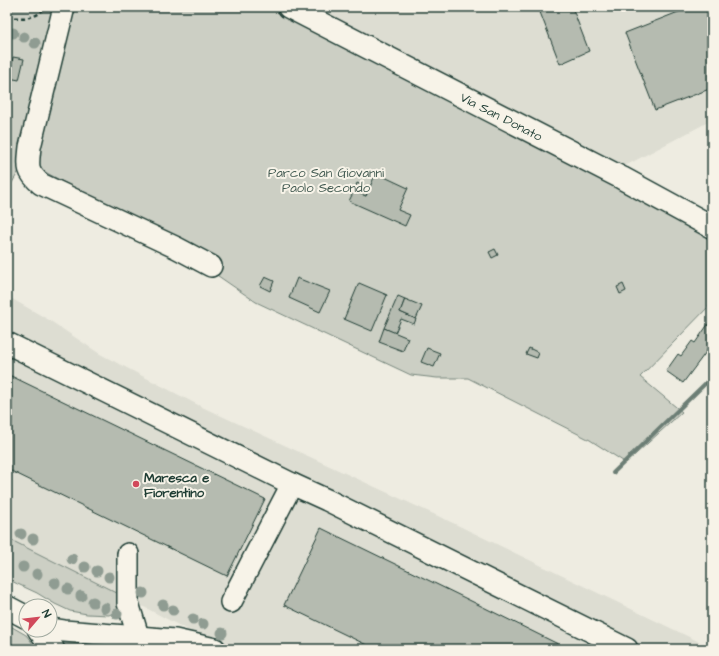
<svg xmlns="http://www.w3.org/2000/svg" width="719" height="656" viewBox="0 0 719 656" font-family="'Architects Daughter',sans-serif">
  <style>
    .built { fill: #ddddd2 }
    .green { fill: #cccfc4; stroke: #76867c }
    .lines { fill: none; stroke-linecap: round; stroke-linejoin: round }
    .stream { stroke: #6c7e74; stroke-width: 4 }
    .building { fill: #b5bbb0; stroke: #1f3d34 }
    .minor-casing { stroke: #1f3d34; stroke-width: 24 }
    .major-casing { stroke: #1f3d34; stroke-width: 25 }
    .path { stroke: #1f3d34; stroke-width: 2.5; stroke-dasharray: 4 3; stroke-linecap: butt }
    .minor { stroke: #f7f3e8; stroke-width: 21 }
    .major { stroke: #f7f3e8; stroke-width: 22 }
    .tree { fill: #8f9c92 }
    .poi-dot { fill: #d1495b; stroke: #f7f3e8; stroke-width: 1.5 }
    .labels { text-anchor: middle; stroke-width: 4; stroke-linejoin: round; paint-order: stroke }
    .street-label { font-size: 13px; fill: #1f3d34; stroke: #f7f3e8 }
    .park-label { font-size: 13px; fill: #425a51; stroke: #f7f3e8 }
    .poi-label { font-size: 13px; font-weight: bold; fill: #1f3d34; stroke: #f7f3e8; text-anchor: start }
  </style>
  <rect width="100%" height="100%" fill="#eeece1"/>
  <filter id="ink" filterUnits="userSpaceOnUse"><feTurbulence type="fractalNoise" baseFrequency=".025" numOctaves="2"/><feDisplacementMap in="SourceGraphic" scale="8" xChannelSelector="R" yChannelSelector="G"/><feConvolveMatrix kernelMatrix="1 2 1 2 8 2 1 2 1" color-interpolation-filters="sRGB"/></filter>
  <g filter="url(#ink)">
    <g class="built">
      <polygon points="291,7 712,7 712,120 623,167"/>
      <polygon points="7,296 49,320 100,354 202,407 453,523 712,648 712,649 224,649 144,607 7,538"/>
    </g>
    <g class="green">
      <polygon points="7,7 291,7 712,224 712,303 640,377 682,412 626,463 590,440 468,378 437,378 411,375 256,302 208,269 87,195 36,167 30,153 10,186 7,200"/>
      <polygon points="7,538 125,597 121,609 109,615 87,614 70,611 55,604 37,593 7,579"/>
      <polygon points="7,624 26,635 37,649 7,649"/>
    </g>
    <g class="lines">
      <polyline class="stream" points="613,473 712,377"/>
    </g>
    <g class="building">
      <polygon points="538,7 572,7 589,51 560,64"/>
      <polygon points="691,7 712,7 712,88 655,110 625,33"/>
      <polygon points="13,57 24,59 19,80 9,78"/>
      <polygon points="376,173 408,188 398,210 410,215 405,226 349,201 354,191 366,196"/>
      <polygon points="357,183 369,188 366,196 354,191"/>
      <polygon points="495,249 498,255 492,258 489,252"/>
      <polygon points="265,277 274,281 270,291 260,286"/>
      <polygon points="297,278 330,291 320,312 289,298"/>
      <polygon points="359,283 387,295 372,331 344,319"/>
      <polygon points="623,284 626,291 620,294 617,287"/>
      <polygon points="398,296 405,299 400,312 416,319 414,324 401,319 395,333 384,328"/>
      <polygon points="405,299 422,306 416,319 400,312"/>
      <polygon points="711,320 712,344 683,383 666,371 678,354 681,356 692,341 695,343"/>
      <polygon points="384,328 408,338 403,351 379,342"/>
      <polygon points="427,348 440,353 434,367 421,362"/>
      <polygon points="529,348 539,353 537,358 526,354"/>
      <polygon points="7,374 265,499 227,576 7,469"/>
      <polygon points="321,528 467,599 568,649 375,649 284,605"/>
    </g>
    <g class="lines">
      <defs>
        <g id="minor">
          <path d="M 64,7 L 30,147 C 28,166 26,171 41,184 L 177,248 L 211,266"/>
          <polyline points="7,343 292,484 327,500 627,649"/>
          <polyline points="128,554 128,603 138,636"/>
          <polyline points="231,602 292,484"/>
          <polyline points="50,629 64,631 175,640 215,649"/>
        </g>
        <g id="major">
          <path id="s1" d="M 289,7 L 622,178 L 712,227"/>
          <polyline points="7,607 26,617"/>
          <polyline points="39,630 48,641 53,649"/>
        </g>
      </defs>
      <use href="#minor" class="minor-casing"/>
      <use href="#major" class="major-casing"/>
      <path class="path" d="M 7,18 C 21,17 36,21 45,7"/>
      <use href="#minor" class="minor"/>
      <use href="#major" class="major"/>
    </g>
    <g class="tree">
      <circle cx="13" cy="33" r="5.5"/>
      <circle cx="24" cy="37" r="5.5"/>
      <circle cx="35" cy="43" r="5.5"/>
      <circle cx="21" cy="534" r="5.5"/>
      <circle cx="33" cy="539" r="5.5"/>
      <circle cx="72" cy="559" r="5.5"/>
      <circle cx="23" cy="567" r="5.5"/>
      <circle cx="85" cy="567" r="5.5"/>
      <circle cx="97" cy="571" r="5.5"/>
      <circle cx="37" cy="574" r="5.5"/>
      <circle cx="109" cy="577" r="5.5"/>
      <circle cx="55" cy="583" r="5.5"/>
      <circle cx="68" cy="589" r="5.5"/>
      <circle cx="143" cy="593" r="5.5"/>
      <circle cx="81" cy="596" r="5.5"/>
      <circle cx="93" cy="602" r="5.5"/>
      <circle cx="163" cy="605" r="5.5"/>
      <circle cx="105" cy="608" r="5.5"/>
      <circle cx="173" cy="610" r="5.5"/>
      <circle cx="117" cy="614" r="5.5"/>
      <circle cx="193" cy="619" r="5.5"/>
      <circle cx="203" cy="624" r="5.5"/>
      <circle cx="222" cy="633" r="5.5"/>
    </g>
  </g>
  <circle class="poi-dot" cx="136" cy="484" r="4"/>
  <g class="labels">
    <g class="street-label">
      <text dy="5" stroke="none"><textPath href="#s1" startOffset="239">Via San Donato</textPath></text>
    </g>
    <g class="park-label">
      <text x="326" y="177">Parco San Giovanni<tspan x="326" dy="15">Paolo Secondo</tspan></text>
    </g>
    <g class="poi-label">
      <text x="144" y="482">Maresca e<tspan x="144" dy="15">Fiorentino</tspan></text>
    </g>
  </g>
  <rect width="719" height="656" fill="none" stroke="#f7f3e8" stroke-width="24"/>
  <rect x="12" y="12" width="695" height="632" fill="none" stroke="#1f3d34" stroke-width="1.5" filter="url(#ink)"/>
  <g transform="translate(38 618) rotate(62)"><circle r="19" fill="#f7f3e8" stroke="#a1aaa0"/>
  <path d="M0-3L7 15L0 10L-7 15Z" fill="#d1495b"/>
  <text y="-6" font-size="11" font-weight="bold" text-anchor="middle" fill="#1f3d34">N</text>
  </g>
</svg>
